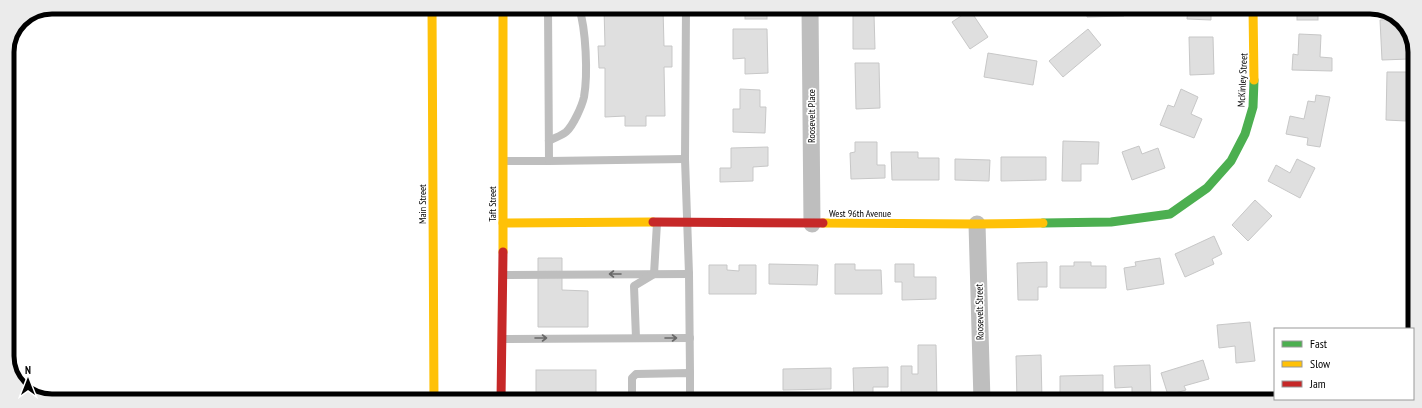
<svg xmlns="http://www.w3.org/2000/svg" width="1422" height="408" viewBox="0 0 1422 408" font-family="'PT Sans Narrow',sans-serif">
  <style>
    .building { fill: #dfdfdf; stroke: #c7c7c7 }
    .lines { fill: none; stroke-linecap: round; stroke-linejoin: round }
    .lane { stroke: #bebebe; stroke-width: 8 }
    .street { stroke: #bebebe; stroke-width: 17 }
    .fast { stroke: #4caf50; stroke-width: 9 }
    .slow { stroke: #ffc107; stroke-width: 9 }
    .jam { stroke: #c62828; stroke-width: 9 }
    .oneway { stroke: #686868 }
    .labels { text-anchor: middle; stroke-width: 3.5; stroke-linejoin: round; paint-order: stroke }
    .street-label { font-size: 10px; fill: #000; stroke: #fff }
    .rim { fill: none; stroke: #000; stroke-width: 5 }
  </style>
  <rect width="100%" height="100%" fill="#fff"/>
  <g class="building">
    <polygon points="604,8 663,8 664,46 672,46 672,67 664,67 665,116 646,116 646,126 625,126 625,116 605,117 605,68 599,68 598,46 605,46"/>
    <rect x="745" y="8" width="22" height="11"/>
    <polygon points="1087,8 1124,8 1124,16 1087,17"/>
    <polygon points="1188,8 1211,8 1211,20 1187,19"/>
    <rect x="1297" y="8" width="21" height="12"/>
    <polygon points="970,10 988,37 970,49 952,22"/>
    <polygon points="853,14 874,14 875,49 853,49"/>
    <polygon points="1398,19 1402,22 1403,36 1408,36 1409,59 1382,60 1380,20"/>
    <polygon points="733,29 767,29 768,73 745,74 745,58 733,59"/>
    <polygon points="1088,29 1101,45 1063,77 1049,61"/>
    <polygon points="1299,34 1321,35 1320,57 1332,58 1332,71 1292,70 1293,54 1298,55"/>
    <polygon points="1189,37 1213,37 1214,74 1190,75"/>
    <polygon points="988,53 1037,61 1033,85 984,77"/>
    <polygon points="855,63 879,63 880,108 856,109"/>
    <polygon points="1387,72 1407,72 1406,121 1386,120"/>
    <polygon points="740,89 760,90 760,107 766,107 765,133 733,132 733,109 740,109"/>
    <polygon points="1181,89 1198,97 1191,114 1202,119 1194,138 1160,125 1168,105 1174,107"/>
    <polygon points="1316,95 1330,97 1320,147 1307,145 1308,138 1286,134 1290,116 1304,119 1308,101 1315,102"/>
    <polygon points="1063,141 1099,142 1098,164 1081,164 1081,181 1062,181"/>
    <polygon points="855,142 877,142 877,165 885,165 885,178 851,179 850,153 855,152"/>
    <polygon points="1414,145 1414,167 1407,163"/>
    <polygon points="1139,146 1142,154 1158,148 1165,168 1132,180 1122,152"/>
    <polygon points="768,147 768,166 753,167 753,181 720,182 720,168 731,168 731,148"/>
    <polygon points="891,152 918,152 918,158 939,158 939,180 892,180"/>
    <polygon points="1001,157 1046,157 1046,180 1001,181"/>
    <polygon points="955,159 990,160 989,181 955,180"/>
    <polygon points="1297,159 1315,168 1300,198 1268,181 1276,165 1290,173"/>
    <polygon points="1255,200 1272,216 1248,241 1232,225"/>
    <polygon points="1214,236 1222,254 1212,259 1214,264 1185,277 1175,254"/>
    <polygon points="538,258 562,258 562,290 588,291 588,327 538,327"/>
    <polygon points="1160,258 1164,284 1127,290 1124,268 1136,266 1135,262"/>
    <polygon points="1047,262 1047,287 1038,287 1038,300 1018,300 1017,263"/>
    <polygon points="1074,262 1091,262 1091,266 1106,266 1106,288 1060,288 1060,266 1074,266"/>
    <polygon points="769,264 818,265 817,285 769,284"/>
    <polygon points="835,264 855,264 855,270 881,270 882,294 835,294"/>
    <polygon points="895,264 914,264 914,277 936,277 936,299 902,300 902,282 895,282"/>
    <polygon points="709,265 727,265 727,270 739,271 739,265 756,265 756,294 709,294"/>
    <polygon points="1250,322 1255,361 1236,363 1235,346 1219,348 1217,325"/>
    <polygon points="918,345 936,345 937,401 901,400 901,366 912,366 912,374 918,374"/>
    <polygon points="1041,355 1042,401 1017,401 1016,356"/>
    <polygon points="1203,360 1209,379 1184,386 1186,390 1168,395 1161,373"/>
    <polygon points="1150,365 1151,399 1132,400 1132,387 1115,388 1114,366"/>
    <polygon points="888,367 888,387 873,387 873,400 854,400 853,368"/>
    <polygon points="831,368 831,389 783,390 783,369"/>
    <rect x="536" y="370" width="60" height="30"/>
    <polygon points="1103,375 1103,397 1060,398 1060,376"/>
    <rect x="1310" y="399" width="22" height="2"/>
  </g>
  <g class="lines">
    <g class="lane">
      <polyline points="686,8 685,159 689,274 690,373"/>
      <path d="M 549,141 C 554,138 561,136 566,132 C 573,126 582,106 584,97 C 588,74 586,29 579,8"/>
      <polyline points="503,161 549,161 548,8"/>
      <polyline points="549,161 685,159"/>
      <polyline points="503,275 689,274"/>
      <polyline points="636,338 634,286 654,274 657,223"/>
      <polyline points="503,339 690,338"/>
      <polyline points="632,400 632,378 636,374 690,373 690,400"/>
    </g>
    <g class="street">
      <polyline points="810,8 812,224"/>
      <polyline points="977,224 982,401"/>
    </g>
    <polyline class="fast" points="1043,223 1111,222 1170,214 1207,188 1231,161 1245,134 1253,107 1254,80"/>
    <g class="slow">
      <polyline points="432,7 434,400"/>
      <polyline points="1253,8 1254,80"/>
      <polyline points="503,223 653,222"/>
      <polyline points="823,223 977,224 1043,223"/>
      <polyline points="503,252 503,8"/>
    </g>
    <g class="jam">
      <polyline points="653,222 823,223"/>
      <polyline points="501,400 503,252"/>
    </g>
  </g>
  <defs><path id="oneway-shaft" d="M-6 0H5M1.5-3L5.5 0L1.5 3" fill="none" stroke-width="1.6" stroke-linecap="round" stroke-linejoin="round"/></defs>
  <g class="oneway">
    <use href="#oneway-shaft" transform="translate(615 274) rotate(180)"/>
    <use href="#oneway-shaft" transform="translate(541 338)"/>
    <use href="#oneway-shaft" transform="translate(671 338)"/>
  </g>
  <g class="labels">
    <g class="street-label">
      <text transform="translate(1242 80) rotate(-87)" y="4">McKinley Street</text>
      <text transform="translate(811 116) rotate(-90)" y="4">Roosevelt Place</text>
      <text transform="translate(422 204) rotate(-90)" y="4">Main Street</text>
      <text transform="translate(492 204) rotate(-90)" y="4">Taft Street</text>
      <text x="860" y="217">West 96th Avenue</text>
      <text transform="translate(979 312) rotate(-91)" y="4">Roosevelt Street</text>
    </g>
  </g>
  <path d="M0 0H1422V408H0ZM52 14H1370A38 38 0 0 1 1408 52V356A38 38 0 0 1 1370 394H52A38 38 0 0 1 14 356V52A38 38 0 0 1 52 14Z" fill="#ebebeb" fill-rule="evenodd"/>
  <path class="rim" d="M52 14H1370A38 38 0 0 1 1408 52V356A38 38 0 0 1 1370 394H52A38 38 0 0 1 14 356V52A38 38 0 0 1 52 14Z"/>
  <rect x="1274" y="328" width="140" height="72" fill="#ffffff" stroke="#999999"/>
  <rect x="1282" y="341" width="20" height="6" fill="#4caf50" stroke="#999999"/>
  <text x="1310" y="348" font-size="12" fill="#000000">Fast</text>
  <rect x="1282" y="361" width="20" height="6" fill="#ffc107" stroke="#999999"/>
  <text x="1310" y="368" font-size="12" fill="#000000">Slow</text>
  <rect x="1282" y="381" width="20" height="6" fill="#c62828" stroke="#999999"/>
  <text x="1310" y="388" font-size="12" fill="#000000">Jam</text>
  <g transform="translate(28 380)" stroke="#ffffff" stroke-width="3" paint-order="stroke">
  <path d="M0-3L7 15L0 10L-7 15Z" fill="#000000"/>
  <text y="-6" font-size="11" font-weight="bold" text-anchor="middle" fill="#000000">N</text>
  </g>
</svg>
